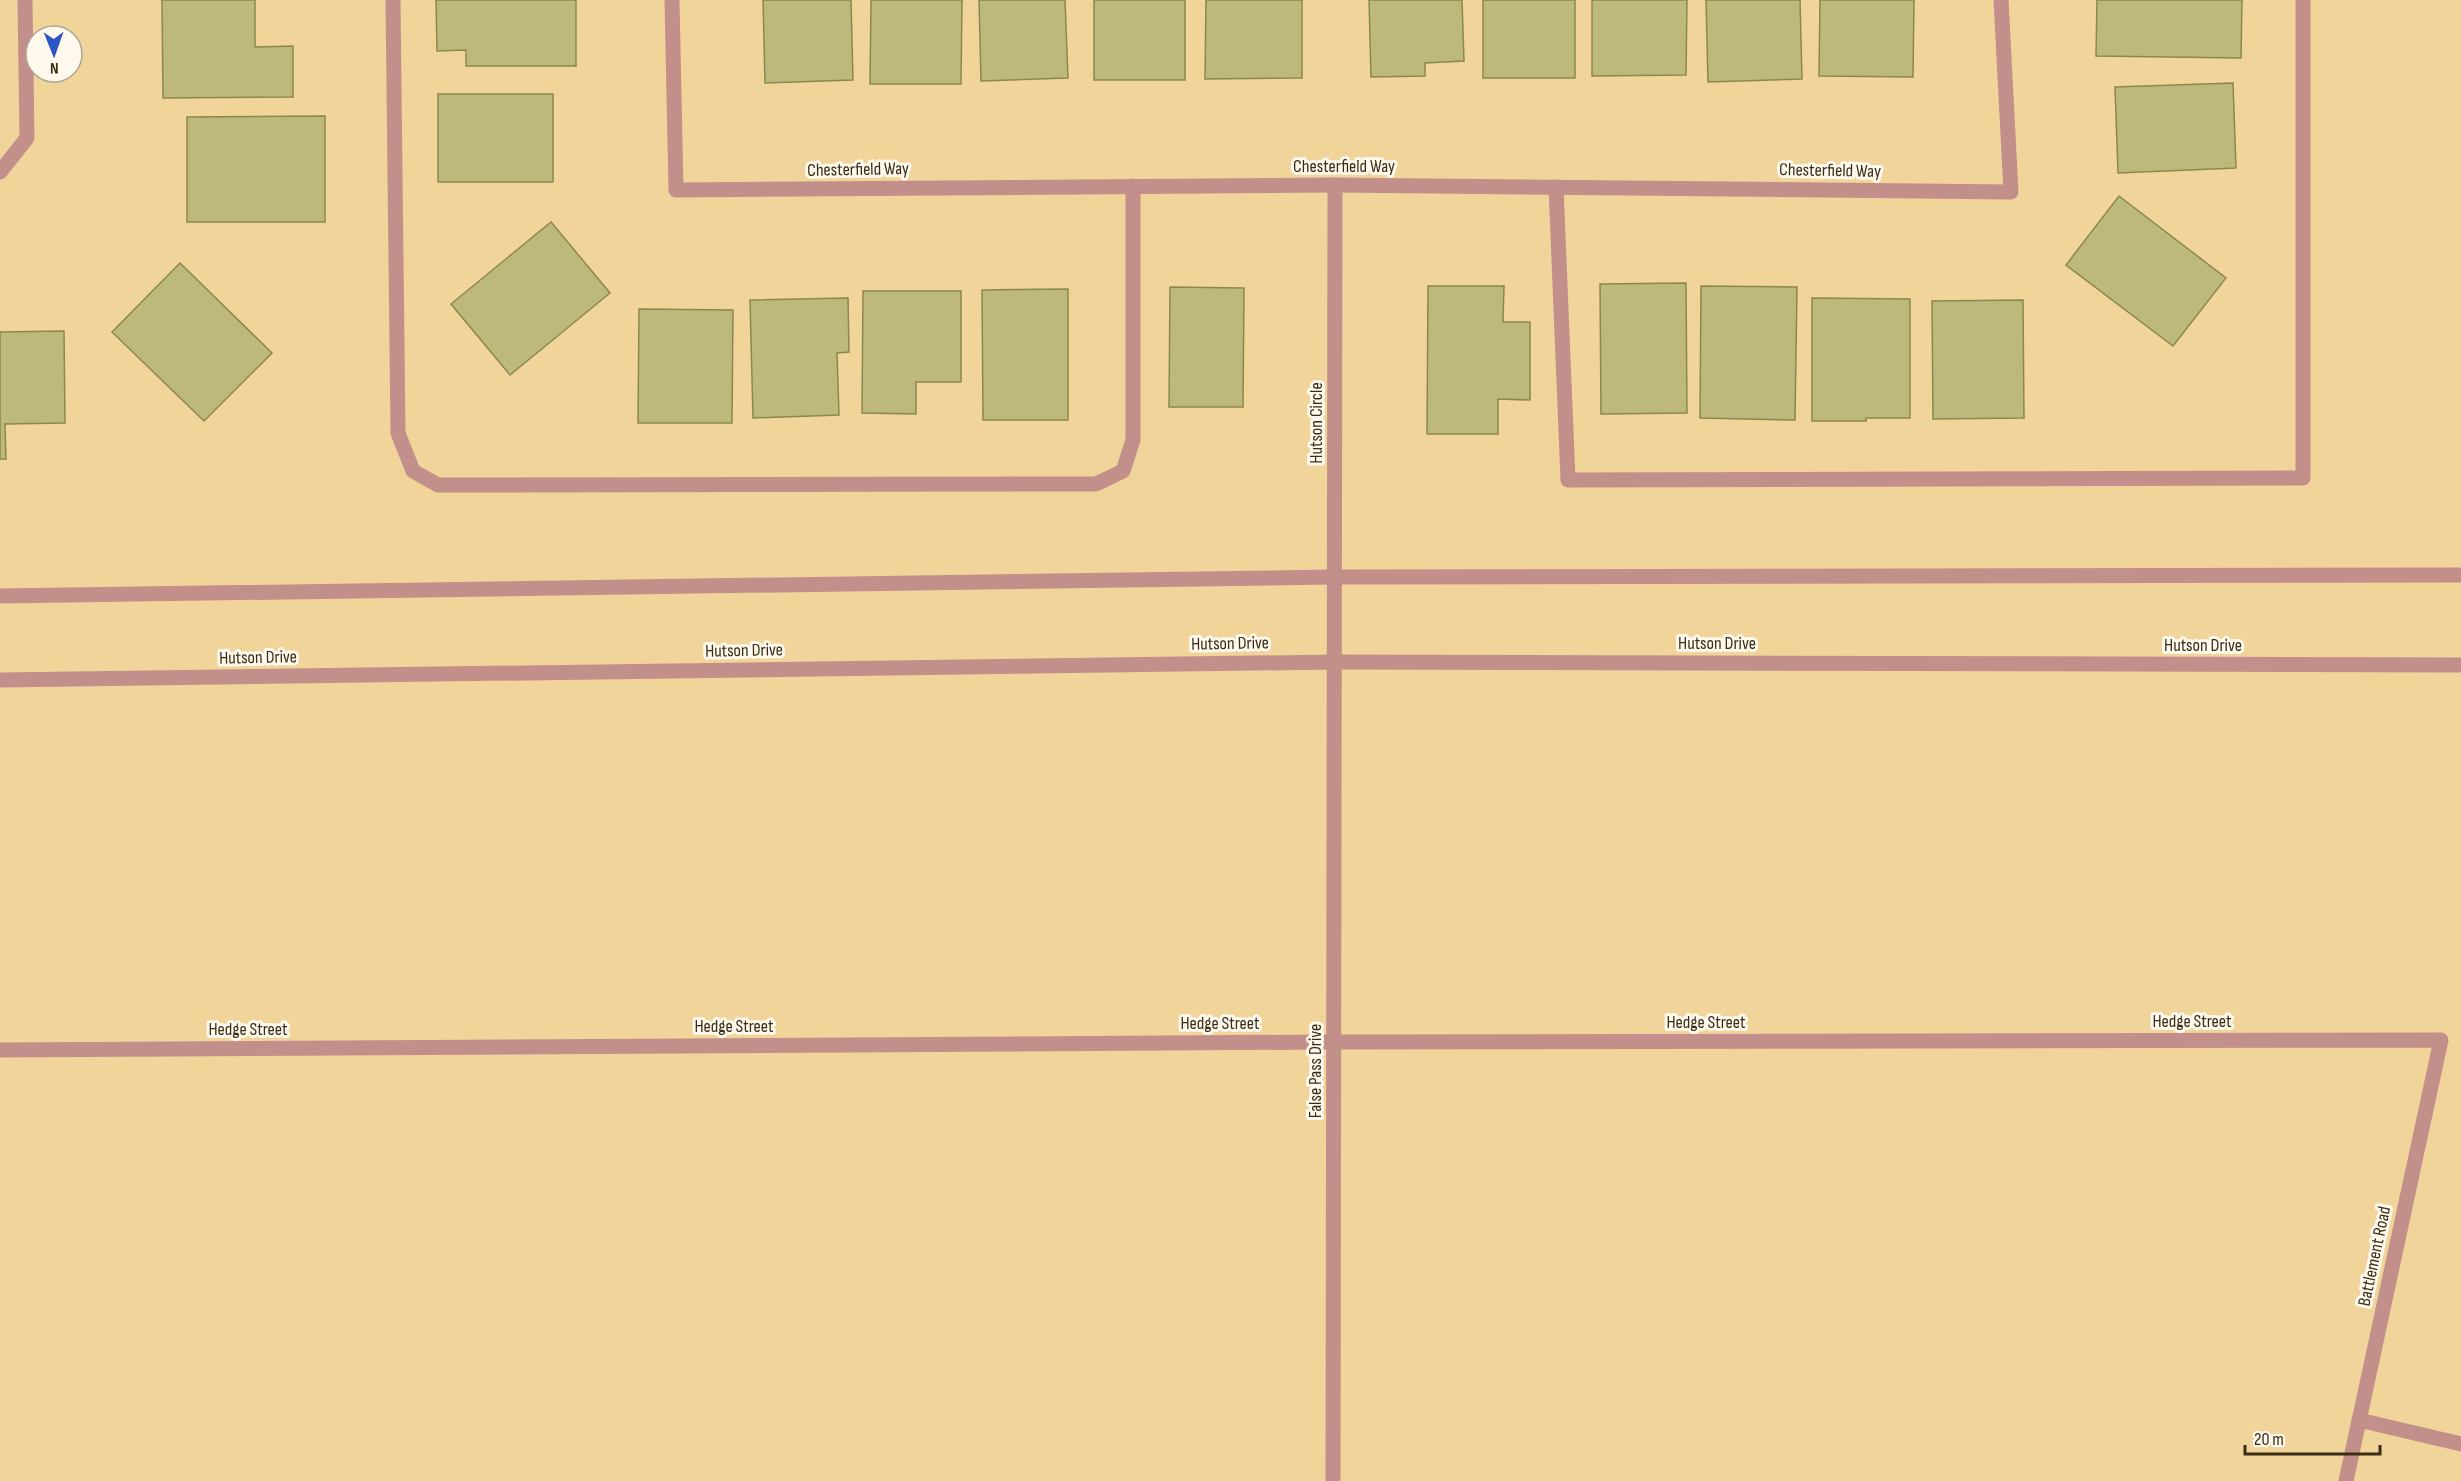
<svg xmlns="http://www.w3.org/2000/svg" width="2461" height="1481" viewBox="0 0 2461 1481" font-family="'Sofia Sans Condensed',sans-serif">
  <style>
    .building { fill: #bdb97c; stroke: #8c884d; stroke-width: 1.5 }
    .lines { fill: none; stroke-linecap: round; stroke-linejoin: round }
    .minor { stroke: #c38f8a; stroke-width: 15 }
    .labels { text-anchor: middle; stroke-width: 6; stroke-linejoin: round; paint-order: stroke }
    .street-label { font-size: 18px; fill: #382d15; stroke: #fef8ed }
  </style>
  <rect width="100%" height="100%" fill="#f0d49a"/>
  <g class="building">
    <polygon points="162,0 255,0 255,47 293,46 293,97 163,98"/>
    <polygon points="436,0 576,0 576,66 466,66 466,50 437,51"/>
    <polygon points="763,0 851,0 853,80 765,83"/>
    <polygon points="871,0 962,0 961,84 870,84"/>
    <polygon points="979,0 1065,0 1068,78 981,81"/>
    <rect x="1094" y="0" width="91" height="80"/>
    <polygon points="1206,0 1302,0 1302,78 1205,79"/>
    <polygon points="1369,0 1462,0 1464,61 1425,63 1425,76 1371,77"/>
    <rect x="1483" y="0" width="92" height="78"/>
    <polygon points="1592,0 1687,0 1686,75 1592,76"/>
    <polygon points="1706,0 1800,0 1802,79 1708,82"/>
    <polygon points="1820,0 1914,0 1913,77 1819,76"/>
    <polygon points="2097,0 2242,0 2241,58 2096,56"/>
    <polygon points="2233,83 2236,168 2118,173 2115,87"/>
    <rect x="438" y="94" width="115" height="88"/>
    <polygon points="325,116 325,222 187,222 187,117"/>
    <polygon points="2119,196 2226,278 2173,346 2066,265"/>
    <polygon points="551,222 610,293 510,375 451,304"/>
    <polygon points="180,263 272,353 204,421 112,332"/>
    <polygon points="1686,283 1687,413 1601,414 1600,284"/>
    <polygon points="1428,286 1504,286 1503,322 1530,322 1530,400 1498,399 1498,434 1427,434"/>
    <polygon points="1701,286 1797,287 1795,420 1700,418"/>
    <polygon points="1170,287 1244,288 1243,407 1169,407"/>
    <polygon points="1068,289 1068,420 983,420 982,290"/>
    <polygon points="863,291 961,291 961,382 916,382 916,414 862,413"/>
    <polygon points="848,298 849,352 837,353 839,415 753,418 750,300"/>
    <polygon points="1812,298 1910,299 1910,418 1866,418 1866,421 1812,421"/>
    <polygon points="2023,300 2024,418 1933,419 1932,301"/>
    <polygon points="639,309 733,310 732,423 638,423"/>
    <polygon points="64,331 65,423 5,424 6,459 0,459 0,332"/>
  </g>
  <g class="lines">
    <g class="minor">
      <polyline points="393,0 398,433 413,471 438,485 1096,484 1123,471 1133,440 1133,186"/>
      <polyline points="672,0 676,190 1335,185 2011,192 2001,0"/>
      <polyline points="0,172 27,138 25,0"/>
      <polyline points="1556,187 1568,480 2303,478 2303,0"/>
      <polyline points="0,596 1334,577 2461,575"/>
      <polyline points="0,680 1335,662 2461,665"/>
      <polyline points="0,1050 1334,1042 2441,1040 2346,1481"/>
      <polyline points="2359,1420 2461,1444"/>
      <polyline points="1333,1481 1335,185"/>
    </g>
  </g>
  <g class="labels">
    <g class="street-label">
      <text x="1344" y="172">Chesterfield Way</text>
      <text transform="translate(858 169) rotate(-1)" y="6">Chesterfield Way</text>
      <text transform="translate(1830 170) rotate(1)" y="6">Chesterfield Way</text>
      <text transform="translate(1316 423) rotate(-90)" y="6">Hutson Circle</text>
      <text transform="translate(1230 643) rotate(-1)" y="6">Hutson Drive</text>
      <text x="1717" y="649">Hutson Drive</text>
      <text x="2203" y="651">Hutson Drive</text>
      <text transform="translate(744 650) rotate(-1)" y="6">Hutson Drive</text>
      <text transform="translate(258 657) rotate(-1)" y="6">Hutson Drive</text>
      <text x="2192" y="1027">Hedge Street</text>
      <text x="1706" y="1028">Hedge Street</text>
      <text x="1220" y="1029">Hedge Street</text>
      <text x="734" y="1032">Hedge Street</text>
      <text x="248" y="1035">Hedge Street</text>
      <text transform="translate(1315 1071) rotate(-90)" y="6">False Pass Drive</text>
      <text transform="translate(2374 1256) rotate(-78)" y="6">Battlement Road</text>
    </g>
  </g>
  <g transform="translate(54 54) rotate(179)"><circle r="28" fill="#fef8ed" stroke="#afa797" stroke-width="1.5"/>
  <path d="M0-4.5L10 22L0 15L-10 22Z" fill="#2d56c5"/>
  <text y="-9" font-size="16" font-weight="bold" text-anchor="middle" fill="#382d15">N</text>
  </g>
  <path d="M2245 1445v9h135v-9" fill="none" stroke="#382d15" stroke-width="3"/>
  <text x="2254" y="1445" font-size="18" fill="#382d15" stroke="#fef8ed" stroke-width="4.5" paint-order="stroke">20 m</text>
</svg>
